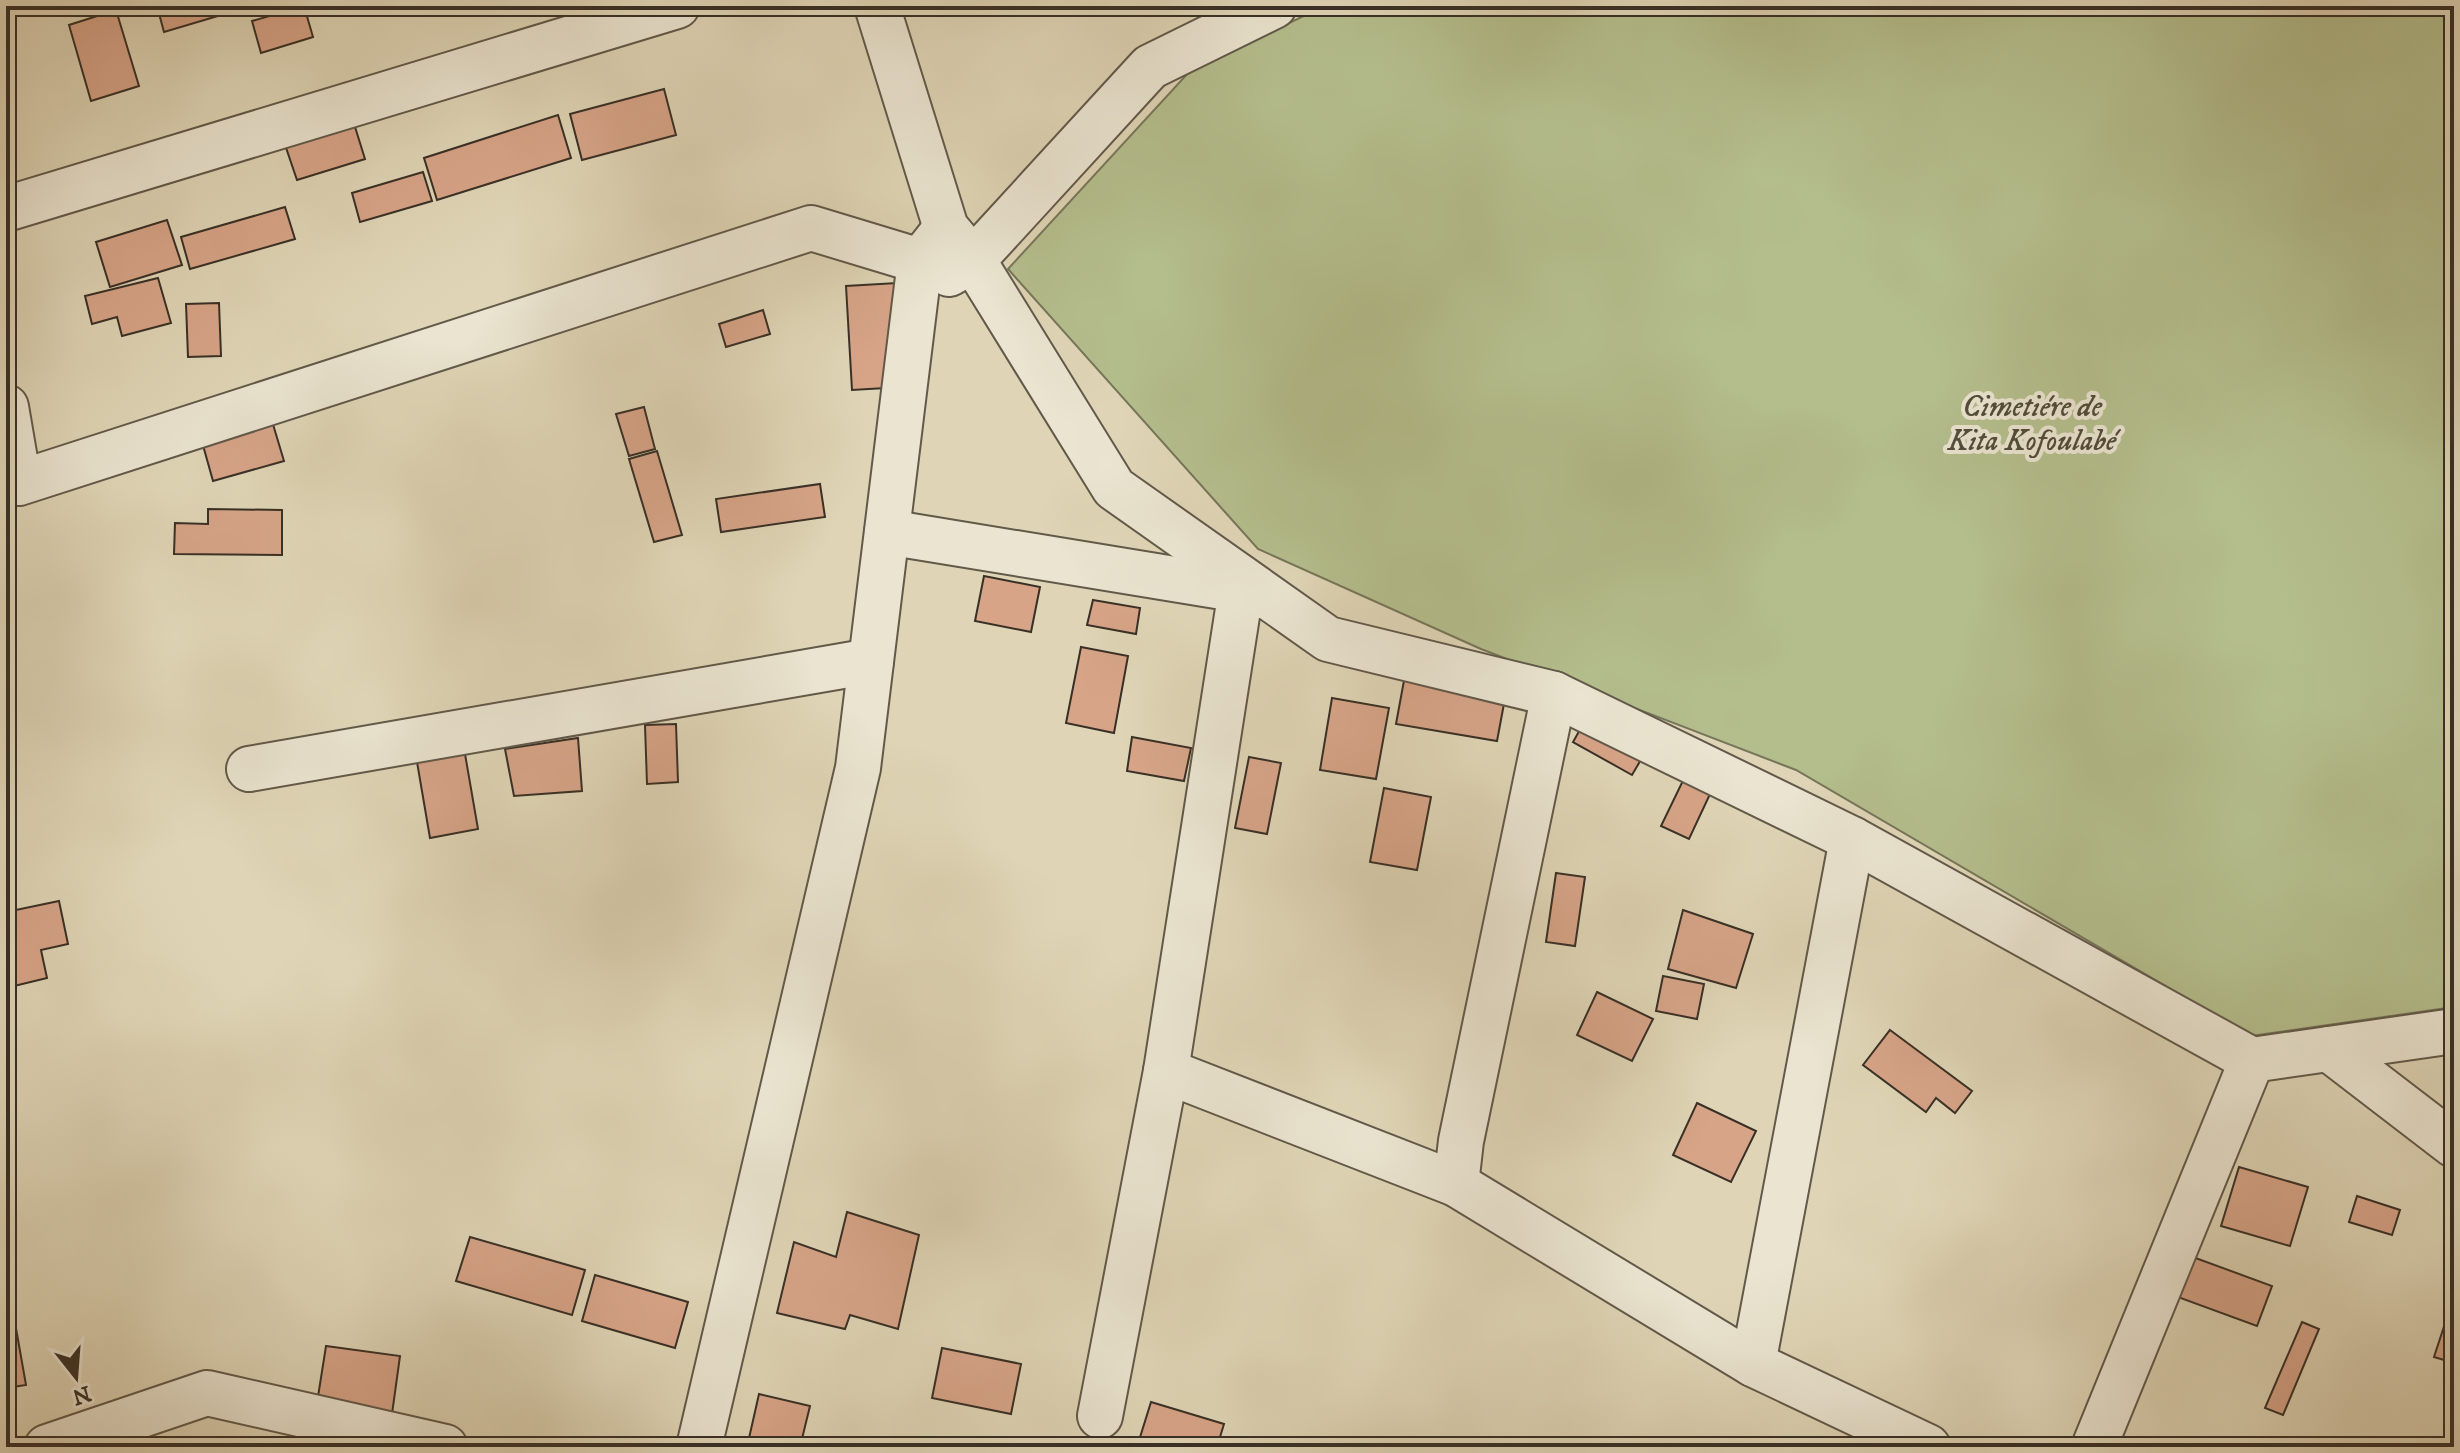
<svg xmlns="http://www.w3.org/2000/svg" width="2460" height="1453" viewBox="0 0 2460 1453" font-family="'IM FELL DW Pica',serif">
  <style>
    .green { fill: #b4bd8c; stroke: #767659; stroke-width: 2 }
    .building { fill: #d7a488; stroke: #383026; stroke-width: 2 }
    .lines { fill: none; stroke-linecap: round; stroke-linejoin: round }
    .street-casing { stroke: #62594a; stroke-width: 48 }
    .street { stroke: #eae4d0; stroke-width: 44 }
    .labels { text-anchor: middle; stroke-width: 8; stroke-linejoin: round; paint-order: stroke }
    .park-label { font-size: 30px; font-style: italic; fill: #514c3a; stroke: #eae4d0 }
  </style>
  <rect width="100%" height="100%" fill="#dfd5b6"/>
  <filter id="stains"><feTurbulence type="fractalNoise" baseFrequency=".0025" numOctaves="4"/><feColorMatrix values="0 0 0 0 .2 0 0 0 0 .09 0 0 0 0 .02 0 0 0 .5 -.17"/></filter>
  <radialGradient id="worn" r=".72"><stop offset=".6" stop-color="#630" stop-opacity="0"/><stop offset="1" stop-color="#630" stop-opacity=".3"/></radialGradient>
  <polygon class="green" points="1324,6 2447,6 2454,23 2454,1007 2251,1036 1796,770 1481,649 1258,549 1008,269 1189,72"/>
  <g class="building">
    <polygon points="157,6 237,6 238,10 164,32"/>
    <polygon points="304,6 313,37 261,53 252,21"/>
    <polygon points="116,10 139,86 91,101 69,25"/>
    <polygon points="664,89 676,135 582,160 570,114"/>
    <polygon points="351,114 365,159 297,180 282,136"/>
    <polygon points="558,115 571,158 437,200 424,158"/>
    <polygon points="423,172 432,201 360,222 352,193"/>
    <polygon points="285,207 295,239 190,269 181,237"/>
    <polygon points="167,220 182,265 110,287 96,242"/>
    <polygon points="158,278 171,323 122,336 117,317 92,324 85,296"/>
    <polygon points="897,283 903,387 852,390 846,286"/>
    <polygon points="219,303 221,356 188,357 186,304"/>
    <polygon points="763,310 770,334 726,347 719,324"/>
    <polygon points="644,407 655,449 629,456 616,414"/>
    <polygon points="269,411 284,461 213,481 199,431"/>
    <polygon points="657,451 682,535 654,542 629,459"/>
    <polygon points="820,484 825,517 721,532 716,499"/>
    <polygon points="208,509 282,510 282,555 174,554 175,523 208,524"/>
    <polygon points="984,576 1040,587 1031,632 975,621"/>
    <polygon points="1093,600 1140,608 1136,634 1087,625"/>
    <polygon points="1081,647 1128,656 1114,733 1066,723"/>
    <polygon points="1405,675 1506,693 1497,741 1396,724"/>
    <polygon points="1332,698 1389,708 1376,779 1320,770"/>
    <polygon points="1587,717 1646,751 1632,775 1573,742"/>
    <polygon points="676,724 678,782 647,784 645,725"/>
    <polygon points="1132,737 1191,748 1184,781 1127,771"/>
    <polygon points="578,738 582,791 514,796 505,749"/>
    <polygon points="465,754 478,829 430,838 417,762"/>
    <polygon points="1249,757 1281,763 1267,834 1235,828"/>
    <polygon points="1691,764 1718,777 1689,839 1661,826"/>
    <polygon points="1384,788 1431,797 1417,870 1370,862"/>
    <polygon points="1556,873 1585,877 1575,946 1546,942"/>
    <polygon points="59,901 68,944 41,950 47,978 6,988 6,912"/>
    <polygon points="1683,910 1753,934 1736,988 1668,969"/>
    <polygon points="1663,976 1704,984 1697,1019 1656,1011"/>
    <polygon points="1597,992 1653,1019 1632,1061 1577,1035"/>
    <polygon points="1890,1030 1972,1091 1955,1113 1936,1098 1926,1112 1863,1065"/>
    <polygon points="1697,1103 1756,1131 1731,1182 1673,1155"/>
    <polygon points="2239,1167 2308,1187 2290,1246 2221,1226"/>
    <polygon points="2357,1196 2400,1210 2392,1235 2349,1222"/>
    <polygon points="847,1212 919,1235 898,1329 850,1315 845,1329 777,1313 794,1242 836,1257"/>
    <polygon points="470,1237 585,1270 572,1315 456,1281"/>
    <polygon points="2190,1256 2272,1286 2257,1326 2175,1296"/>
    <polygon points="595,1275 688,1302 675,1348 582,1321"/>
    <polygon points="2451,1305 2454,1306 2454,1363 2434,1357"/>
    <polygon points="14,1317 26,1385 6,1388 6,1318"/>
    <polygon points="2302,1322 2319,1329 2283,1415 2265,1408"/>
    <polygon points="326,1346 400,1356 392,1414 317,1403"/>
    <polygon points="942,1348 1021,1364 1011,1414 932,1398"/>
    <polygon points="759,1394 810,1406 800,1447 747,1447"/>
    <polygon points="1151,1402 1224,1424 1217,1447 1137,1447"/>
  </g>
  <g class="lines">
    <defs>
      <g id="street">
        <polyline points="877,6 946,228 973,260 1114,488 1328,639 1554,694 1852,839 2252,1060 2454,1031"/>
        <polyline points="6,209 677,6"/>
        <polyline points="949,274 973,260 1150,67 1274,6"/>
        <polyline points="6,407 19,483 811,228 920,261"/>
        <polyline points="887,532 1241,590 1253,597"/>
        <polyline points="249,769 871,661"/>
        <polyline points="2329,1049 2454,1145"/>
        <polyline points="1166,1071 1456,1184 1753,1364 1928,1447"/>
        <polyline points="1456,1184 1461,1141 1554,694"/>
        <polyline points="1753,1364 1852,839"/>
        <polyline points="1100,1416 1166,1071 1241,590"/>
        <polyline points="47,1447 207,1393 445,1447"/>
        <polyline points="699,1447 858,768 920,261 946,228"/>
        <polyline points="2094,1447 2252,1060"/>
      </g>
    </defs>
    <use href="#street" class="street-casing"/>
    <use href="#street" class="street"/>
  </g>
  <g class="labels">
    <g class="park-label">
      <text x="2032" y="416">Cimetiére de<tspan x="2032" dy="34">Kita Kofoulabé</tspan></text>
    </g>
  </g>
  <rect width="2460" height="1453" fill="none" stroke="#dfd5b6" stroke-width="32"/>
  <rect x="8" y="8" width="2444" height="1437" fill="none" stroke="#383026" stroke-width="4"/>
  <rect x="16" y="16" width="2428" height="1421" fill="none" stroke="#383026" stroke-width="2"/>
  <g transform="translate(76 1377) rotate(163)" stroke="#eae4d0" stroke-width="6" paint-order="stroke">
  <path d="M0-6L14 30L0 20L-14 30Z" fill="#383026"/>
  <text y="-12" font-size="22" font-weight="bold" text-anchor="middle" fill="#383026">N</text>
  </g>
  <rect width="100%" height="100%" filter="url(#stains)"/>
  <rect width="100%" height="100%" fill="url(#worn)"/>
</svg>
